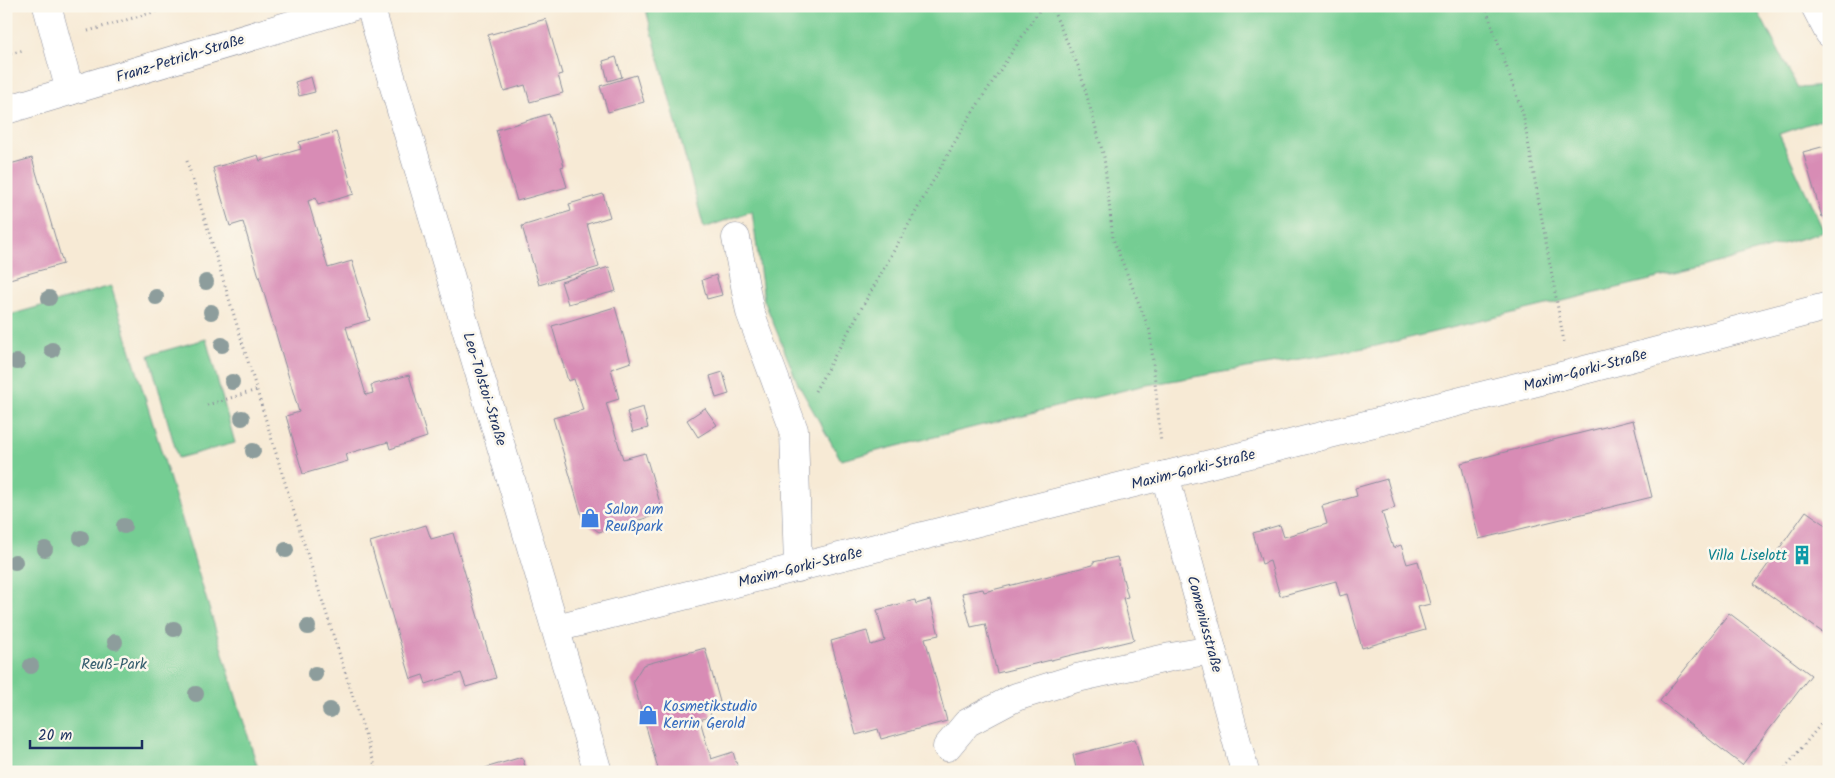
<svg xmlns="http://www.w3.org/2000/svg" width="1835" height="778" viewBox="0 0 1835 778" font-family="Kalam,sans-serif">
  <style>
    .green { fill: #74cd93; stroke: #487e78 }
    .building { fill: #d88cb5 }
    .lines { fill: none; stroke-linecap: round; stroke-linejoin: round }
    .minor-casing { stroke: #898c9a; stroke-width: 29 }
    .path { stroke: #898c9a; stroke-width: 3; stroke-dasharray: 1 4; stroke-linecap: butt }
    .minor { stroke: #fff; stroke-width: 28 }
    .tree { fill: #8d9d9c }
    .labels { text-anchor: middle; stroke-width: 5; stroke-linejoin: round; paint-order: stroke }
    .street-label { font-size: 15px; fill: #1b2f5e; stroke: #fbf7ec }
    .shop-label { font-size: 15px; fill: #366cbe; stroke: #fbf7ec; text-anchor: start }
    .culture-label { font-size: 15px; fill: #0d838f; stroke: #fbf7ec; text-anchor: end }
    .park-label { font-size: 15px; fill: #365e6e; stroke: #fbf7ec }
  </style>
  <rect width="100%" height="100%" fill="#fbf7ec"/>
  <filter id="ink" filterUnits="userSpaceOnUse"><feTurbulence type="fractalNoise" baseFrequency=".02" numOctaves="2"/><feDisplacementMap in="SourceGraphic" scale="10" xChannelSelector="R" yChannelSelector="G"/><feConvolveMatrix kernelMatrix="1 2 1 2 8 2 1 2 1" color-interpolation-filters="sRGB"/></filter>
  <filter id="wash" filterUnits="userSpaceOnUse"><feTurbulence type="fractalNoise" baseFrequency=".0096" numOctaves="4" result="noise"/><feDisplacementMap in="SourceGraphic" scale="20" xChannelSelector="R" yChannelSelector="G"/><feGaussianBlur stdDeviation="1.12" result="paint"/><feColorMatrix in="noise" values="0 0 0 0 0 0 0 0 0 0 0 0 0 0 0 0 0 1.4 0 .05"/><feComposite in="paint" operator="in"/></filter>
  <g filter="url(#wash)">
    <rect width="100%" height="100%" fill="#f7ead5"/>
    <g class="green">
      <polygon points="645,6 1755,6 1798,88 1829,86 1829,117 1779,134 1824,232 1700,268 1376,346 1141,386 841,460 798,384 764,300 752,211 704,228"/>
      <polygon points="111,286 259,772 6,772 6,316"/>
      <polygon points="206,339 235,443 178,458 149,355"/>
    </g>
    <g id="blocks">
      <g class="building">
        <polygon points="546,19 562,74 558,75 563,93 530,102 525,85 504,91 488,35"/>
        <polygon points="616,57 622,77 608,81 603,61"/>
        <polygon points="636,75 644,102 608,112 600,86"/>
        <polygon points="311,77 315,92 299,96 295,82"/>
        <polygon points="549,114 564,166 561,167 567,187 517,201 496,130"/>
        <polygon points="336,132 354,194 318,205 316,198 308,201 328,268 352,261 370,320 346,327 366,395 373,393 371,385 409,375 427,437 390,449 388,442 346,454 348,461 303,474 286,416 299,412 243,222 230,226 213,168 258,155 260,161 301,149 299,142"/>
        <polygon points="1829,145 1829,215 1822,217 1803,152"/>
        <polygon points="32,158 63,264 6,280 6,165"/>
        <polygon points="603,194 610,217 587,224 599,267 539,285 522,226 571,211 569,204"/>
        <polygon points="609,267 616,291 568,304 561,282"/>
        <polygon points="716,275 722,295 707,299 702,280"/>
        <polygon points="615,307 631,362 611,369 619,399 606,403 623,459 645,453 663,513 599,532 583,520 553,418 583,410 574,379 568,381 552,326"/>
        <polygon points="723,372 729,394 716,398 710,376"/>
        <polygon points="643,407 648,428 633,432 627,412"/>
        <polygon points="705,408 717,425 698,437 687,420"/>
        <polygon points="1633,420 1652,497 1479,539 1461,463"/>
        <polygon points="1387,479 1395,508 1382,512 1393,548 1401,545 1407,564 1418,561 1430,604 1418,607 1425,630 1362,648 1347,594 1340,596 1336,581 1280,596 1270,561 1262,564 1253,533 1280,525 1284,537 1327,524 1322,506 1357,496 1355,488"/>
        <polygon points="1806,511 1829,527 1829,637 1754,584"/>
        <polygon points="426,525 431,539 453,533 496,678 466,687 461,673 426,684 423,675 411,679 370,542"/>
        <polygon points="1117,557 1128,597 1123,598 1134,640 997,673 985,624 971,627 962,593 983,589 984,592 1093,565 1093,562"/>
        <polygon points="915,600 916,604 930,600 939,635 925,638 947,721 881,739 878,729 856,735 831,641 867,631 871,645 885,641 877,610"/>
        <polygon points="1729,613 1811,675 1742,765 1660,701"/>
        <polygon points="705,648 720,702 708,705 711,716 700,720 711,759 733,752 739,772 659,772 633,681 643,665"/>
        <polygon points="1135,739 1144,772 1077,772 1073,755"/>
        <polygon points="522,757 527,772 486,772 485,768"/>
      </g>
    </g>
  </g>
  <g filter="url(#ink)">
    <use href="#blocks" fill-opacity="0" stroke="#898c9a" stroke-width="1"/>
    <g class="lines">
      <defs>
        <g id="minor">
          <polyline points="47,6 70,91"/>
          <polyline points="370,6 598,772"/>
          <polyline points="1815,6 1829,33"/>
          <polyline points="6,110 354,6"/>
          <polyline points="736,238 750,312 794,430 798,568"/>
          <polyline points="1165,475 1245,772"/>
          <polyline points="556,628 1569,374 1829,306"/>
          <polyline points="947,747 967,723 1016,697 1077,678 1171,657 1212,650"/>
        </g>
      </defs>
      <use href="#minor" class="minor-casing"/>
      <g class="path">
        <polyline points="1051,6 1079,68 1104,157 1113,239 1150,331 1161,443"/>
        <polyline points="1485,6 1523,114 1564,342"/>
        <polyline points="88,31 157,11"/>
        <polyline points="6,42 10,54"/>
        <polyline points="6,55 24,50"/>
        <polyline points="187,161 293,509 377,772"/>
        <polyline points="815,391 965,124 1042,6"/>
        <polyline points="207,405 257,390"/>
        <polyline points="1782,772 1829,714"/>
      </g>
      <use href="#minor" class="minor"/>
    </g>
    <g class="tree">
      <circle cx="206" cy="282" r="8"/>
      <circle cx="156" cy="297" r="8"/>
      <circle cx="49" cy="298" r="8"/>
      <circle cx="211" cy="312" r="8"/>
      <circle cx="222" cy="345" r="8"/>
      <circle cx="52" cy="350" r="8"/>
      <circle cx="17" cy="362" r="8"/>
      <circle cx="232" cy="382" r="8"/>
      <circle cx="242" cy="418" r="8"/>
      <circle cx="253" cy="451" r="8"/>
      <circle cx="124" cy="526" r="8"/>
      <circle cx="81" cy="538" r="8"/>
      <circle cx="45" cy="549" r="8"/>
      <circle cx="286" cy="550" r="8"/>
      <circle cx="15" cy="562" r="8"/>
      <circle cx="308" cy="627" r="8"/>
      <circle cx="174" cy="629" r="8"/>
      <circle cx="115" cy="642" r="8"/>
      <circle cx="31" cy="666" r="8"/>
      <circle cx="315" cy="674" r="8"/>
      <circle cx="196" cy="694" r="8"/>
      <circle cx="330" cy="710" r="8"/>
    </g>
  </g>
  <defs>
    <symbol id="shop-bare" viewBox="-9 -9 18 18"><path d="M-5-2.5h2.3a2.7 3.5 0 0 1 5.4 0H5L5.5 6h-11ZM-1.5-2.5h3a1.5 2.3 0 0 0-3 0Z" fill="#3f7fe0" stroke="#fbf7ec" stroke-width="2.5" paint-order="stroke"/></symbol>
    <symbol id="building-bare" viewBox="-9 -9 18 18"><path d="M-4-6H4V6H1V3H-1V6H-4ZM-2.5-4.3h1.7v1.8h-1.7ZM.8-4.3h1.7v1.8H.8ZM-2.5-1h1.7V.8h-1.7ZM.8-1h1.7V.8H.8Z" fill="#0f9aa8" stroke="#fbf7ec" stroke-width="2.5" paint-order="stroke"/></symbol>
  </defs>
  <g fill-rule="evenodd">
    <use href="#shop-bare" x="576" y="504" width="28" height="28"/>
    <use href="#building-bare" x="1788" y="541" width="28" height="28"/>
    <use href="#shop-bare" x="634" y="701" width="28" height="28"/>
  </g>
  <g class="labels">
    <g class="street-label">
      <text transform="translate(180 58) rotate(-17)" y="5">Franz-Petrich-Straße</text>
      <text transform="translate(1585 370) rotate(-15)" y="5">Maxim-Gorki-Straße</text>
      <text transform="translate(485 389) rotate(73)" y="5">Leo-Tolstoi-Straße</text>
      <text transform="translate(1193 469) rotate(-14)" y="5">Maxim-Gorki-Straße</text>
      <text transform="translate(800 567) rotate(-14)" y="5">Maxim-Gorki-Straße</text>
      <text transform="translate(1205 624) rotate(75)" y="5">Comeniusstraße</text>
    </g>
    <g class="shop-label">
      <text x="605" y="514">Salon am<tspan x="605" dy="17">Reußpark</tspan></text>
      <text x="663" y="711">Kosmetikstudio<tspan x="663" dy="17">Kerrin Gerold</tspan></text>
    </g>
    <g class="culture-label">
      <text x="1787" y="560">Villa Liselott</text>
    </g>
    <g class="park-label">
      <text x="114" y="669">Reuß-Park</text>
    </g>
  </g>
  <rect width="1835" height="778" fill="none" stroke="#fbf7ec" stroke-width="25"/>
  <path d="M30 740v8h112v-8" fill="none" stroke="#1b2f5e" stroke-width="2.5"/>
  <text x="38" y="740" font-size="15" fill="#1b2f5e" stroke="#fbf7ec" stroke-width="4" paint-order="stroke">20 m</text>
</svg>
